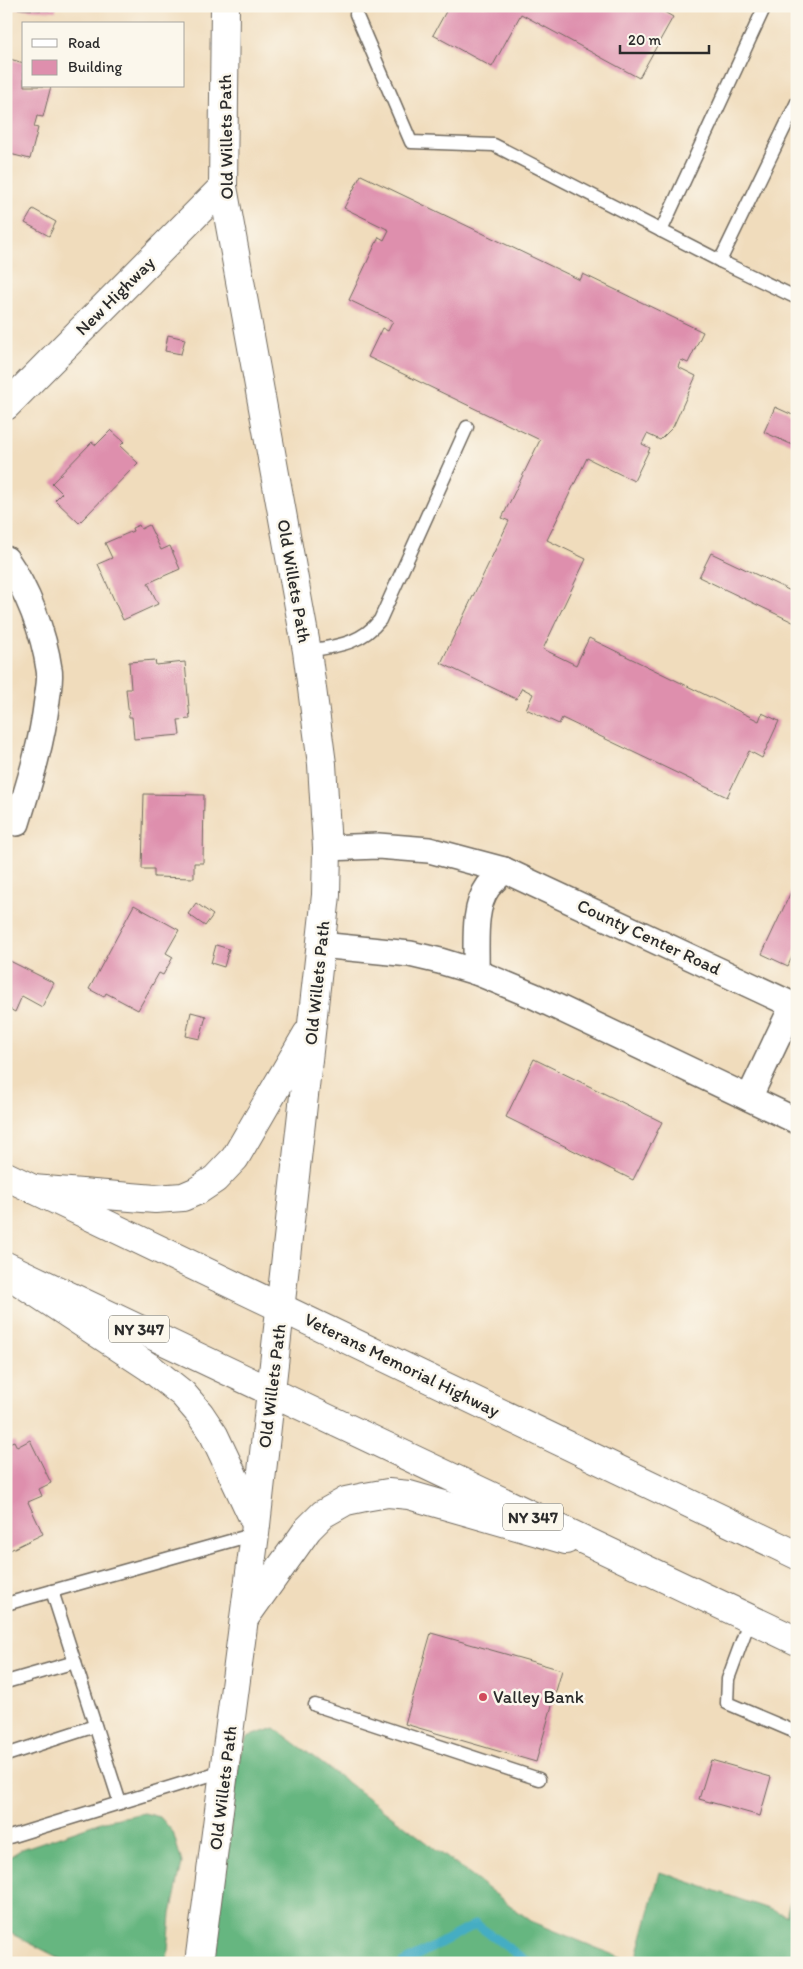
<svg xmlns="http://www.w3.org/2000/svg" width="803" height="1969" viewBox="0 0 803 1969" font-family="Itim,sans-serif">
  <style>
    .forest { fill: #66b680; stroke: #487056 }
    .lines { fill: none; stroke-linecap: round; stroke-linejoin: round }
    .stream { stroke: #44adc3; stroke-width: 9 }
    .building { fill: #de8fad }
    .service-casing { stroke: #70695e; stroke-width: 15 }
    .minor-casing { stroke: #70695e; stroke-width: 28 }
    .tertiary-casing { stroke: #70695e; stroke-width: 30 }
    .secondary-casing { stroke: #70695e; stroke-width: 30 }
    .trunk-casing { stroke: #70695e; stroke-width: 30 }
    .service { stroke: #fff; stroke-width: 12 }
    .minor { stroke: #fff; stroke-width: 25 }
    .tertiary { stroke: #fff; stroke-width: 28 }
    .secondary { stroke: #fff; stroke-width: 28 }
    .trunk { stroke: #fff; stroke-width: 28 }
    .poi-dot { fill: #d1495b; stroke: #fbf7ec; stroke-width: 2 }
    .labels { text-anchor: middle; stroke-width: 5; stroke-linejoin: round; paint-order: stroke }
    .shield { fill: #fbf7ec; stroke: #696865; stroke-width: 1 }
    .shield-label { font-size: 16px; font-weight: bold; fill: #2b2b2b }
    .street-label { font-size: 18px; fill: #2b2b2b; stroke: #fbf7ec }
    .poi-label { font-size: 18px; fill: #2b2b2b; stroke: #fbf7ec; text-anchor: start }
  </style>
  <rect width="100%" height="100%" fill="#fbf7ec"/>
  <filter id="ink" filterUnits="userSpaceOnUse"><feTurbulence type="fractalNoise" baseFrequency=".02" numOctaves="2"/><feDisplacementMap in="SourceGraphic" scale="10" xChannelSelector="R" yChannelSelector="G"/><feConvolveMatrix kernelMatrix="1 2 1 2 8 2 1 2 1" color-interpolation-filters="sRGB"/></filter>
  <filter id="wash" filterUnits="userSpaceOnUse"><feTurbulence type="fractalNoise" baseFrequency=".0096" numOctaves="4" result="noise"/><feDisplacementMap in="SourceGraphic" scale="20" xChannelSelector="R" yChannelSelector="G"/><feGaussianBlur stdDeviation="1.12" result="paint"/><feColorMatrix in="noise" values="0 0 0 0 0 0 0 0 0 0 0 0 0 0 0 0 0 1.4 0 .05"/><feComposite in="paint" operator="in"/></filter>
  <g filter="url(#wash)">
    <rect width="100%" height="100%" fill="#f0dcbc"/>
    <g class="forest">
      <polygon points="275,1728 531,1921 633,1963 213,1963 240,1755 247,1737"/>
      <polygon points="144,1813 160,1817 173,1832 182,1863 171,1914 167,1963 69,1963 6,1931 6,1859 22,1849 104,1821"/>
      <polygon points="660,1872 786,1915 797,1880 797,1963 635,1963"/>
    </g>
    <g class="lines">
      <polyline class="stream" points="403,1963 476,1924 529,1963"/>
    </g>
    <g id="blocks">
      <g class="building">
        <polygon points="7,6 56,6 56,11 7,8"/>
        <polygon points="449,6 654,6 673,17 639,78 521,14 492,67 433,35"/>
        <polygon points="6,58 24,63 24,86 51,86 43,117 37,116 34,127 38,128 30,159 6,153"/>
        <polygon points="361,175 580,280 583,274 703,332 688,363 681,360 678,367 696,376 673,427 660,440 647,434 642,444 650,448 634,481 587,458 547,540 586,559 543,649 576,665 589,638 759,721 762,713 779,721 762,758 749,751 727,797 562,718 559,724 526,709 533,694 522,688 516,699 441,663 509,521 502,518 540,440 368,357 382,328 388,331 393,321 349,300 379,237 384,240 389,230 344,208"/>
        <polygon points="33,209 56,222 49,236 25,223"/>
        <polygon points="168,335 185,339 181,354 165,351"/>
        <polygon points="775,407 797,417 797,447 764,432"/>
        <polygon points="111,430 124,442 120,446 138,463 79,523 55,500 62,493 52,483 92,442 96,445"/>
        <polygon points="139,525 141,529 149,525 161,550 170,546 180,569 148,583 158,604 123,620 98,564 112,558 105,543 133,531 132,528"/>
        <polygon points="711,553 797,594 797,624 699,577"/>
        <polygon points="155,660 156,665 185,662 190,719 178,720 180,735 134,739 132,717 129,717 126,689 131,689 129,662"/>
        <polygon points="144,794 204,795 203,863 194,863 194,878 154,877 154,869 142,869"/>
        <polygon points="797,879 797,946 788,966 762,954"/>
        <polygon points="196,903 213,915 205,926 188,914"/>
        <polygon points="134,905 179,930 166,953 173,957 163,975 159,973 138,1010 106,993 104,997 89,989"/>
        <polygon points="216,945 229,949 224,967 211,963"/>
        <polygon points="6,959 54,983 42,1007 22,996 15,1012 6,1007"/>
        <polygon points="191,1012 206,1016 200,1039 186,1036"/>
        <polygon points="534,1059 662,1122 633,1180 506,1117"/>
        <polygon points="30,1440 51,1483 39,1489 42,1496 28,1502 43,1534 6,1552 6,1444 14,1441 17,1447"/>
        <polygon points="431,1633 562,1670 536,1762 405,1724"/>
        <polygon points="711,1760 771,1777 760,1816 699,1799"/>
      </g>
    </g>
  </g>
  <g filter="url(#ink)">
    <use href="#blocks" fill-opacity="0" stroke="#70695e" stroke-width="1"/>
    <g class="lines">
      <defs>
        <g id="service">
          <polyline points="360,6 356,14 411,142 494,145 720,261"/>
          <polyline points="797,102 720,261 797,298"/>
          <polyline points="661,231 765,6"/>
          <path d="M 307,651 C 337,646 361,644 380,620 L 467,427"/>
          <polyline points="52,1591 120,1803"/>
          <polyline points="6,1604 255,1534"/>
          <polyline points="750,1619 728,1679 727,1703 793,1731 797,1728"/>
          <polyline points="6,1682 75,1662"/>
          <polyline points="315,1705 539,1779"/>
          <polyline points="6,1755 95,1726"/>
          <polyline points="6,1838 226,1770"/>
        </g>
        <g id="minor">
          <path d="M 6,559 C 27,589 44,633 49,669 C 51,679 48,690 47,700 C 42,743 30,781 17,823"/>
          <polyline points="327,848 378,846 429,850 504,870 797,1007"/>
          <polyline points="320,945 410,954 440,961 476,972 534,996 797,1121"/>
          <path d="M 476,972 C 477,946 472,909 488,887 C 493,881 499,876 504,870"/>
          <polyline points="749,1098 793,1005"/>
        </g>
        <polyline id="tertiary" points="6,406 223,187"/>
        <g id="secondary">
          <polyline points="33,1189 155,1199 183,1197 197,1191 215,1179 235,1158 307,1034"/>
          <polyline points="20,1282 149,1367 183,1394 200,1414 214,1435 256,1524"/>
          <polyline points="246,1616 308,1529 323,1514 346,1501 365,1497 388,1493 409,1495 566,1540"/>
          <polyline points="199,1963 255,1534 312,1024 326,895 327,848 322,764 307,651 223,187 225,6"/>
        </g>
        <g id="trunk">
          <polyline points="6,1176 797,1555"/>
          <polyline points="6,1266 797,1641"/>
        </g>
      </defs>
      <use href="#service" class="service-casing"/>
      <use href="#minor" class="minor-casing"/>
      <use href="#tertiary" class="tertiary-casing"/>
      <use href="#secondary" class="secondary-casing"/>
      <use href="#trunk" class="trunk-casing"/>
      <use href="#service" class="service"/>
      <use href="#minor" class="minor"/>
      <use href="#tertiary" class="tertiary"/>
      <use href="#secondary" class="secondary"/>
      <use href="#trunk" class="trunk"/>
    </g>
  </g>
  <circle class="poi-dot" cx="483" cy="1697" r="5"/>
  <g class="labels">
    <g class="shield">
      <rect x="109" y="1315.5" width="60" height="27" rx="4"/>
      <rect x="503" y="1503.5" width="60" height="27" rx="4"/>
    </g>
    <g class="shield-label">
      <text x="139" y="1335">NY 347</text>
      <text x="533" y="1523">NY 347</text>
    </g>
    <g class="street-label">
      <text transform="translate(226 137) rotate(-91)" y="6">Old Willets Path</text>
      <text transform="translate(115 296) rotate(-45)" y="6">New Highway</text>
      <text transform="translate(294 581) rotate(80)" y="6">Old Willets Path</text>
      <text transform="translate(649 937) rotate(25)" y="6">County Center Road</text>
      <text transform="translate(317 983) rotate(-84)" y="6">Old Willets Path</text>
      <text transform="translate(402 1365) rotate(26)" y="6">Veterans Memorial Highway</text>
      <text transform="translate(272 1386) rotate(-83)" y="6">Old Willets Path</text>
      <text transform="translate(223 1788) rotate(-83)" y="6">Old Willets Path</text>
    </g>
    <g class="poi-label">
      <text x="493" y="1703">Valley Bank</text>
    </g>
  </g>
  <rect width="803" height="1969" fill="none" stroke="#fbf7ec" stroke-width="25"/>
  <rect x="22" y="22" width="162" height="65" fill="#fbf7ec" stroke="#a8a59f"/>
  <rect x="32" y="39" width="25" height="8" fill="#ffffff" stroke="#a8a59f"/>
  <text x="68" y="48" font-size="15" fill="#2b2b2b">Road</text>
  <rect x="32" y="60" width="25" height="15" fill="#de8fad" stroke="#a8a59f"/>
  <text x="68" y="72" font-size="15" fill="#2b2b2b">Building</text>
  <path d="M620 45v8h89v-8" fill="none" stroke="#2b2b2b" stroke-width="2.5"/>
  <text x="628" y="45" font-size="15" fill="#2b2b2b" stroke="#fbf7ec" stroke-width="4" paint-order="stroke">20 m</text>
</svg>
